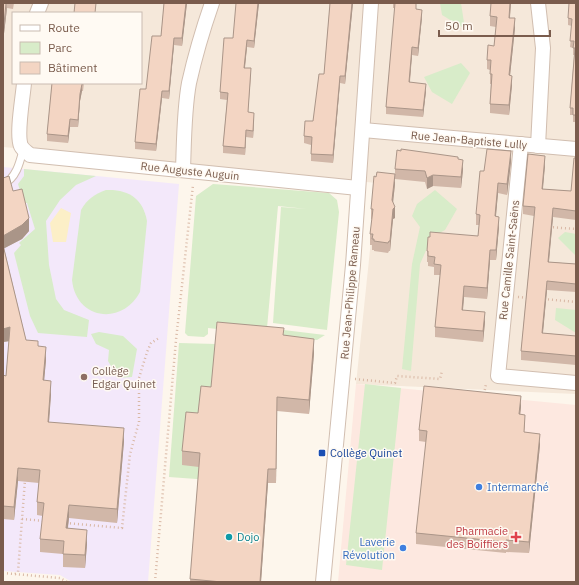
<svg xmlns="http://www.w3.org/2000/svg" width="579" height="585" viewBox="0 0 579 585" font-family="'IBM Plex Sans',sans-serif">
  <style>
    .residential { fill: #f5e8da; fill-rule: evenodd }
    .commercial { fill: #fde8e0 }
    .education { fill: #f3e8fa }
    .green { fill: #d8ecc9 }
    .sand { fill: #fcefc7 }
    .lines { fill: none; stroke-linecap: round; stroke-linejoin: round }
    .lane-casing { stroke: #d1beb0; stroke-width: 9 }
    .street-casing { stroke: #d1beb0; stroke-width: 16 }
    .path { stroke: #d9b8a5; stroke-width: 2.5; stroke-dasharray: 1 3; stroke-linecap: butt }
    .lane { stroke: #fff; stroke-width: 7 }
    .street { stroke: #fff; stroke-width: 14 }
    .wall { fill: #d1b7a8 }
    .shaded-wall { fill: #aa9588 }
    .building { fill: #f3d5c3; stroke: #aa9588 }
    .education-dot { fill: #8d6e63; stroke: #fffaf3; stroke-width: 1.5 }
    .transit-dot { fill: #1a4fb4; stroke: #fffaf3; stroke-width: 1.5 }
    .shop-dot { fill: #3f7fe0; stroke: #fffaf3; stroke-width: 1.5 }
    .culture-dot { fill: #0f9aa8; stroke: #fffaf3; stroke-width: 1.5 }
    .health-dot { fill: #e0444e; stroke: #fffaf3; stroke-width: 1.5 }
    .labels { text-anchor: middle; stroke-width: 3; stroke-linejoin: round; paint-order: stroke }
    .street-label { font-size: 11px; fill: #7a5c4d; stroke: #fffaf3 }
    .education-label { font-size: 11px; fill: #785e54; stroke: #fffaf3; text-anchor: start }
    .transit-label { font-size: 11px; fill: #164399; stroke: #fffaf3; text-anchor: start }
    .shop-label { font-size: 11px; fill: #366cbe; stroke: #fffaf3; text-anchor: start }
    .health-label { font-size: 11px; fill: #be3a42; stroke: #fffaf3; text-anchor: end }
    .culture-label { font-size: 11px; fill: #0d838f; stroke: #fffaf3; text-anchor: start }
  </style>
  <rect width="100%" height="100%" fill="#fdf6ec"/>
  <path class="residential" d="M 3,3 L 576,3 L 576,394 L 356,384 L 377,183 L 3,147 ZM 13,13 L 141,13 L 141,83 L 13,83 Z"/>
  <polygon class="commercial" points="356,384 576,405 576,582 338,582"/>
  <polygon class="education" points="3,167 179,184 148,582 72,582 60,575 3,571"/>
  <g class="green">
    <polygon points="440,3 461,3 465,29 442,15"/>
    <polygon points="461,63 470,73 452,104 432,92 424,77"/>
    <polygon points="24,169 96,176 76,185 60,200 46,221 49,265 56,299 64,310 89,320 87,337 38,333 30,316 14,253 21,245 19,243 35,229 27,203 24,203 18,184 24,176"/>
    <polygon points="213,184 329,193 337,200 339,212 327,330 273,323 281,207 307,209 278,206 267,328 325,335 317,340 208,328 208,334 204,337 188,336 185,333 196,196"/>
    <path d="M 106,190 C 129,189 143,199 147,221 L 140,292 C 122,326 76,320 72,280 L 81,210 C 87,199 95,194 106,190 Z"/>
    <polygon points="435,190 457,209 445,230 432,237 420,264 411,371 402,369 412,264 420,227 412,216 417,204"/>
    <polygon points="565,232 576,234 576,256 558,238"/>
    <polygon points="556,308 576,310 576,333 555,320"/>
    <polygon points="99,332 123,336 137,349 132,377 118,378 108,361 109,350 96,344 91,334"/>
    <polygon points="179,343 216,344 252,472 251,483 169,477"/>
    <polygon points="365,384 401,388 382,570 346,565"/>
  </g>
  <polygon class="sand" points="61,208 71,213 66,242 53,242 50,223"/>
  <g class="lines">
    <defs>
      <path id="lane" d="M 3,184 C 16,179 20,162 23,150"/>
      <g id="street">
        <polyline points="538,3 543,48 538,146"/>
        <polyline points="37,13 41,3"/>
        <path d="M 24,83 C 23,97 16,134 21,146 C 23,150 27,152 30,155 L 358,188"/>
        <polyline points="363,130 576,149"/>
        <polyline points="521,144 498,376 576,383"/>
        <path d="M 183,170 C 184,142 184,110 189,83 C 195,56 203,29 212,3"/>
        <polyline points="323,582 353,265 371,3"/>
      </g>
    </defs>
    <use href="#lane" class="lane-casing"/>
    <use href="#street" class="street-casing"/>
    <g class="path">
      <polyline points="549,227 576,229"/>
      <polyline points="518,297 529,298"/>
      <polyline points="544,299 576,302"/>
      <polyline points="355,379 395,383 397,376 440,379 442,371"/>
      <polyline points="484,394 486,384"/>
      <polyline points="22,519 45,521"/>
      <polyline points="66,523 122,528 130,454 139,422 139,378 147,352 151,343 159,338"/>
      <polyline points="3,573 60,578 67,582"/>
      <polyline points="15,574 18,572 25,480"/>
      <polyline points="155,582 176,340 193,185"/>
    </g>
    <use href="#lane" class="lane"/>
    <use href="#street" class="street"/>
  </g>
  <g class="wall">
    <polygon points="3,3 14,3 13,9 7,8 3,42"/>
    <polygon points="164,3 187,3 182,46 174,45 169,99 162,98 156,151 135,149 135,142 161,36"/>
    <polygon points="259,3 254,48 247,47 245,68 251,75 248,113 254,120 253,138 246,137 245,155 223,153 223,146 227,100 220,99 220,92 233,38"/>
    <polygon points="330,3 353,3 345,84 340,83 333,163 311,161 311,145 304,143 304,136 313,121 324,74"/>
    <polygon points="393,3 416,3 416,9 422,17 418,56 412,55 410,82 426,91 423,117 386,114 386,107 395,8 393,8"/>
    <polygon points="511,3 510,18 515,28 510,76 512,85 509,115 490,113 490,104 491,84 490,84 490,70 487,69 487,60 494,46 496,27 490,26 490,16"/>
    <polygon points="576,3 576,122 573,122 573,115 570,115 570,108 574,55 573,55 573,48 570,47 572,26 568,25 568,18"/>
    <polygon points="52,83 84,83 83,91 82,91 80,101 78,127 70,127 68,143 47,141 47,134"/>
    <polygon points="576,158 576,220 553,217 549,262 576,264 576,292 547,290 543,333 576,336 576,365 521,360 521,351 534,216 523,214 523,206 545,165 543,189 571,191"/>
    <polygon points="458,159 463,170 461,188 433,186 427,189 425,182 395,179 395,169"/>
    <polygon points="511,162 507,195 498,193 496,216 499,227 496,260 490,260 487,299 464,297 463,310 485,322 483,342 435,337 435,327 440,275 434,275 434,267 428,266 428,262 427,262 427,251 478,236 479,225 476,225 476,214"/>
    <polygon points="3,178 13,191 29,231 22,239 4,248 26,340 38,346 46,360 44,380 51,394 49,422 124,441 117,523 69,518 68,528 87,544 85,568 63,567 63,554 40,552 40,539 43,516 37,515 37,502 39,483 18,481 14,520 3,519 3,375 6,376 9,341 3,342"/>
    <polygon points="395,184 393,203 395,218 393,219 390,251 389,251 388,253 374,251 374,250 372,250 372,245 370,245 370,234 372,219 371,219 371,209"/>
    <polygon points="284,335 314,353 309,414 277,411 276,483 268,483 261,582 190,582 199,467 182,465 182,451 198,413"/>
    <polygon points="521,407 520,414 525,426 524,432 540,445 529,553 506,552 506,553 416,544 416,533 426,442 419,441 419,430"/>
  </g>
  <g class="shaded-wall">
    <polygon points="7,3 7,8 3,42 3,35"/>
    <polygon points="186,3 187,3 182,46 182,38"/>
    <polygon points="258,3 259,3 254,48 254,41"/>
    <polygon points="352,3 353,3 345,84 345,76"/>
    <polygon points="510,3 511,3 509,27 509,18"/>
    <polygon points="422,10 422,17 418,56 418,48"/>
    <polygon points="515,18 515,28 509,85 509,75"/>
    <polygon points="174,38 174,45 169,99 169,91"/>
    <polygon points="247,40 247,47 244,75 244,68"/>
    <polygon points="412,47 412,55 409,90 409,82"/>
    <polygon points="340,76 340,83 333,163 333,155"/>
    <polygon points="512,76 512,85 509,115 509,105"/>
    <polygon points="82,84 82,91 80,101 78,127 78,120 80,94"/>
    <polygon points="426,84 426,91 423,117 423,110"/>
    <polygon points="162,91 162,98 156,151 156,144"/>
    <polygon points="254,113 254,120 253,138 253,131"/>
    <polygon points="70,119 70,127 68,143 68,136"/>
    <polygon points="246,130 246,137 245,155 245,148"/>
    <polygon points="511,151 511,162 507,195 507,184"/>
    <polygon points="545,156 545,165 542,197 542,189"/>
    <polygon points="463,160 463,170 461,188 461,177"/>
    <polygon points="395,174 395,184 392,211 392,200"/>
    <polygon points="433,175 433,186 427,189 427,178"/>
    <polygon points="498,183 498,193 495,226 495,216"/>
    <polygon points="395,207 395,218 393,219 390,251 390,241 393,209"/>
    <polygon points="553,208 553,217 548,271 548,262"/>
    <polygon points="499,217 499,227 496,260 496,250"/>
    <polygon points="29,218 29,231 22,239 3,249 3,236"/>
    <polygon points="490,250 490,260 487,299 487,288"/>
    <polygon points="547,281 547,290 542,342 542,333"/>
    <polygon points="464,286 464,297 462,320 462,310"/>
    <polygon points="485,312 485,322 483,342 483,331"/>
    <polygon points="10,327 10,341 3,342 3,329"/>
    <polygon points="314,339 314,353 309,414 309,400"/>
    <polygon points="46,347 46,360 43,393 43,380"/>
    <polygon points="51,381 51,394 48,435 48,422"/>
    <polygon points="521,396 521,407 519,425 519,414"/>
    <polygon points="277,397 277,411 276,483 276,469"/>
    <polygon points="124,428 124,441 117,523 117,509"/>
    <polygon points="540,434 540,445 529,553 529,542"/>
    <polygon points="18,468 18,481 14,520 14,507"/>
    <polygon points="268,469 268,483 261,582 260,582"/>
    <polygon points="69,505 69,518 66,541 66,528"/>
    <polygon points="87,530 87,544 85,568 85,555"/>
  </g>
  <g class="building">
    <polygon points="3,3 6,3 3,35"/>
    <polygon points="75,3 96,3 95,13 74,13"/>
    <polygon points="164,3 186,3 182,38 174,38 169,91 162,91 156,144 135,142 140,89 146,89 152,36 161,36"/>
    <polygon points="236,3 258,3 254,41 247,40 244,68 251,68 248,112 254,113 253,131 246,130 245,148 223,146 228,93 220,92 224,38 233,38"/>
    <polygon points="330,3 352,3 345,76 340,76 333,155 311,154 312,137 304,136 305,121 313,121 319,74 324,74"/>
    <polygon points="395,3 416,3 416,9 422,10 418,48 412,47 409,82 426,84 423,110 386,107"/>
    <polygon points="491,3 510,3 509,18 515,18 509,75 512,76 509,105 490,104 492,74 490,74 491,60 487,60 488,45 494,46 497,17 490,16"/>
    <polygon points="569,3 576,3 576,115 573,115 573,108 570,108 575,48 573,48 574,41 570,41 572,19 568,18"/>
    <polygon points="52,83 83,83 83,84 82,84 80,94 78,120 70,119 68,136 47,134"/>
    <polygon points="401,149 458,157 458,159 463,160 461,177 433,175 427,178 425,171 395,169 397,150 401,151"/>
    <polygon points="487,149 511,151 507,184 498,183 495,216 499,217 496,250 490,250 487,288 464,286 462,310 485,312 483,331 435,327 441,265 434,264 435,257 428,256 428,251 427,251 428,237 430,237 430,232 478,236 480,215 476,214 480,171 484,171"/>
    <polygon points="528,154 545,156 542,189 571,191 574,158 576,158 576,211 553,208 548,262 576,264 576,284 547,281 542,333 576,336 576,356 521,351 535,207 523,206"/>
    <polygon points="377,172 395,174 392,200 395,207 393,209 390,241 389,241 388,243 374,241 374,239 372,239 373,234 370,234 373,209 371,209 374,176 376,177"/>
    <polygon points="9,176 13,191 22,189 29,218 22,225 3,236 3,178"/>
    <polygon points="3,245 26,340 38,341 38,346 46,347 43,380 51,381 48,422 124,428 117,509 69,505 66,528 87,530 85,555 63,554 64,541 40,539 44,503 37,502 40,470 18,468 14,507 3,506 3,375 6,376 10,327 3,329"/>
    <polygon points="217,322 284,328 283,335 314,339 309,400 277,397 276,469 268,469 260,582 222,582 190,579 200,453 182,451 186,412 198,413 201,386 211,387"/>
    <polygon points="424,386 521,396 519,414 525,415 524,432 540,434 529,542 506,540 506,542 416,533 427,431 419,430"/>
  </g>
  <circle class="education-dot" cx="84" cy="377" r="4"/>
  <rect class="transit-dot" x="318" y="449" width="8" height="8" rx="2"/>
  <g class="shop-dot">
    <circle cx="479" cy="487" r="4"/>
    <circle cx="403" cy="548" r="4"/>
  </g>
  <circle class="culture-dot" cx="229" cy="537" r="4"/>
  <path class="health-dot" d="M514 531h4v4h4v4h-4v4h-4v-4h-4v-4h4z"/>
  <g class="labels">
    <g class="street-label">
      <text transform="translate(469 140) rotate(5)" y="4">Rue Jean-Baptiste Lully</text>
      <text transform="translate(190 171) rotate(6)" y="4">Rue Auguste Auguin</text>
      <text transform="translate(509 260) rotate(-84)" y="4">Rue Camille Saint-Saëns</text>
      <text transform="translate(350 293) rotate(-85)" y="4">Rue Jean-Philippe Rameau</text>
    </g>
    <g class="education-label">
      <text x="92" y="375">Collège<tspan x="92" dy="13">Edgar Quinet</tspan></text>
    </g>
    <g class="transit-label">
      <text x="330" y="457">Collège Quinet</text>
    </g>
    <g class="shop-label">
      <text x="487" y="491">Intermarché</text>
      <text x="395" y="546" text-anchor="end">Laverie<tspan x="395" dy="13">Révolution</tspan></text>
    </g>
    <g class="health-label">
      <text x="508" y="535">Pharmacie<tspan x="508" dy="13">des Boiffiers</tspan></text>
    </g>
    <g class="culture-label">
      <text x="237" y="541">Dojo</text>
    </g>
  </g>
  <rect width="579" height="585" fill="none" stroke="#7a5c4d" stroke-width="8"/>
  <rect x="12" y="12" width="130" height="72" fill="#fffaf3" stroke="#cabbb1"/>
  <rect x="20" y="25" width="20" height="6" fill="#ffffff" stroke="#cabbb1"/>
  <text x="48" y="32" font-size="12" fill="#7a5c4d">Route</text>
  <rect x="20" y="42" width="20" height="12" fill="#d8ecc9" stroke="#cabbb1"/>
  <text x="48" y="52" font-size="12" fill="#7a5c4d">Parc</text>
  <rect x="20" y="62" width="20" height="12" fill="#f3d5c3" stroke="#cabbb1"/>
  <text x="48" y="72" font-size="12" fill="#7a5c4d">Bâtiment</text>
  <path d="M439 30v6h111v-6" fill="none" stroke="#7a5c4d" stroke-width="2"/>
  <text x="445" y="30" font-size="12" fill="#7a5c4d" stroke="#fffaf3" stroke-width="3" paint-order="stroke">50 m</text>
</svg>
